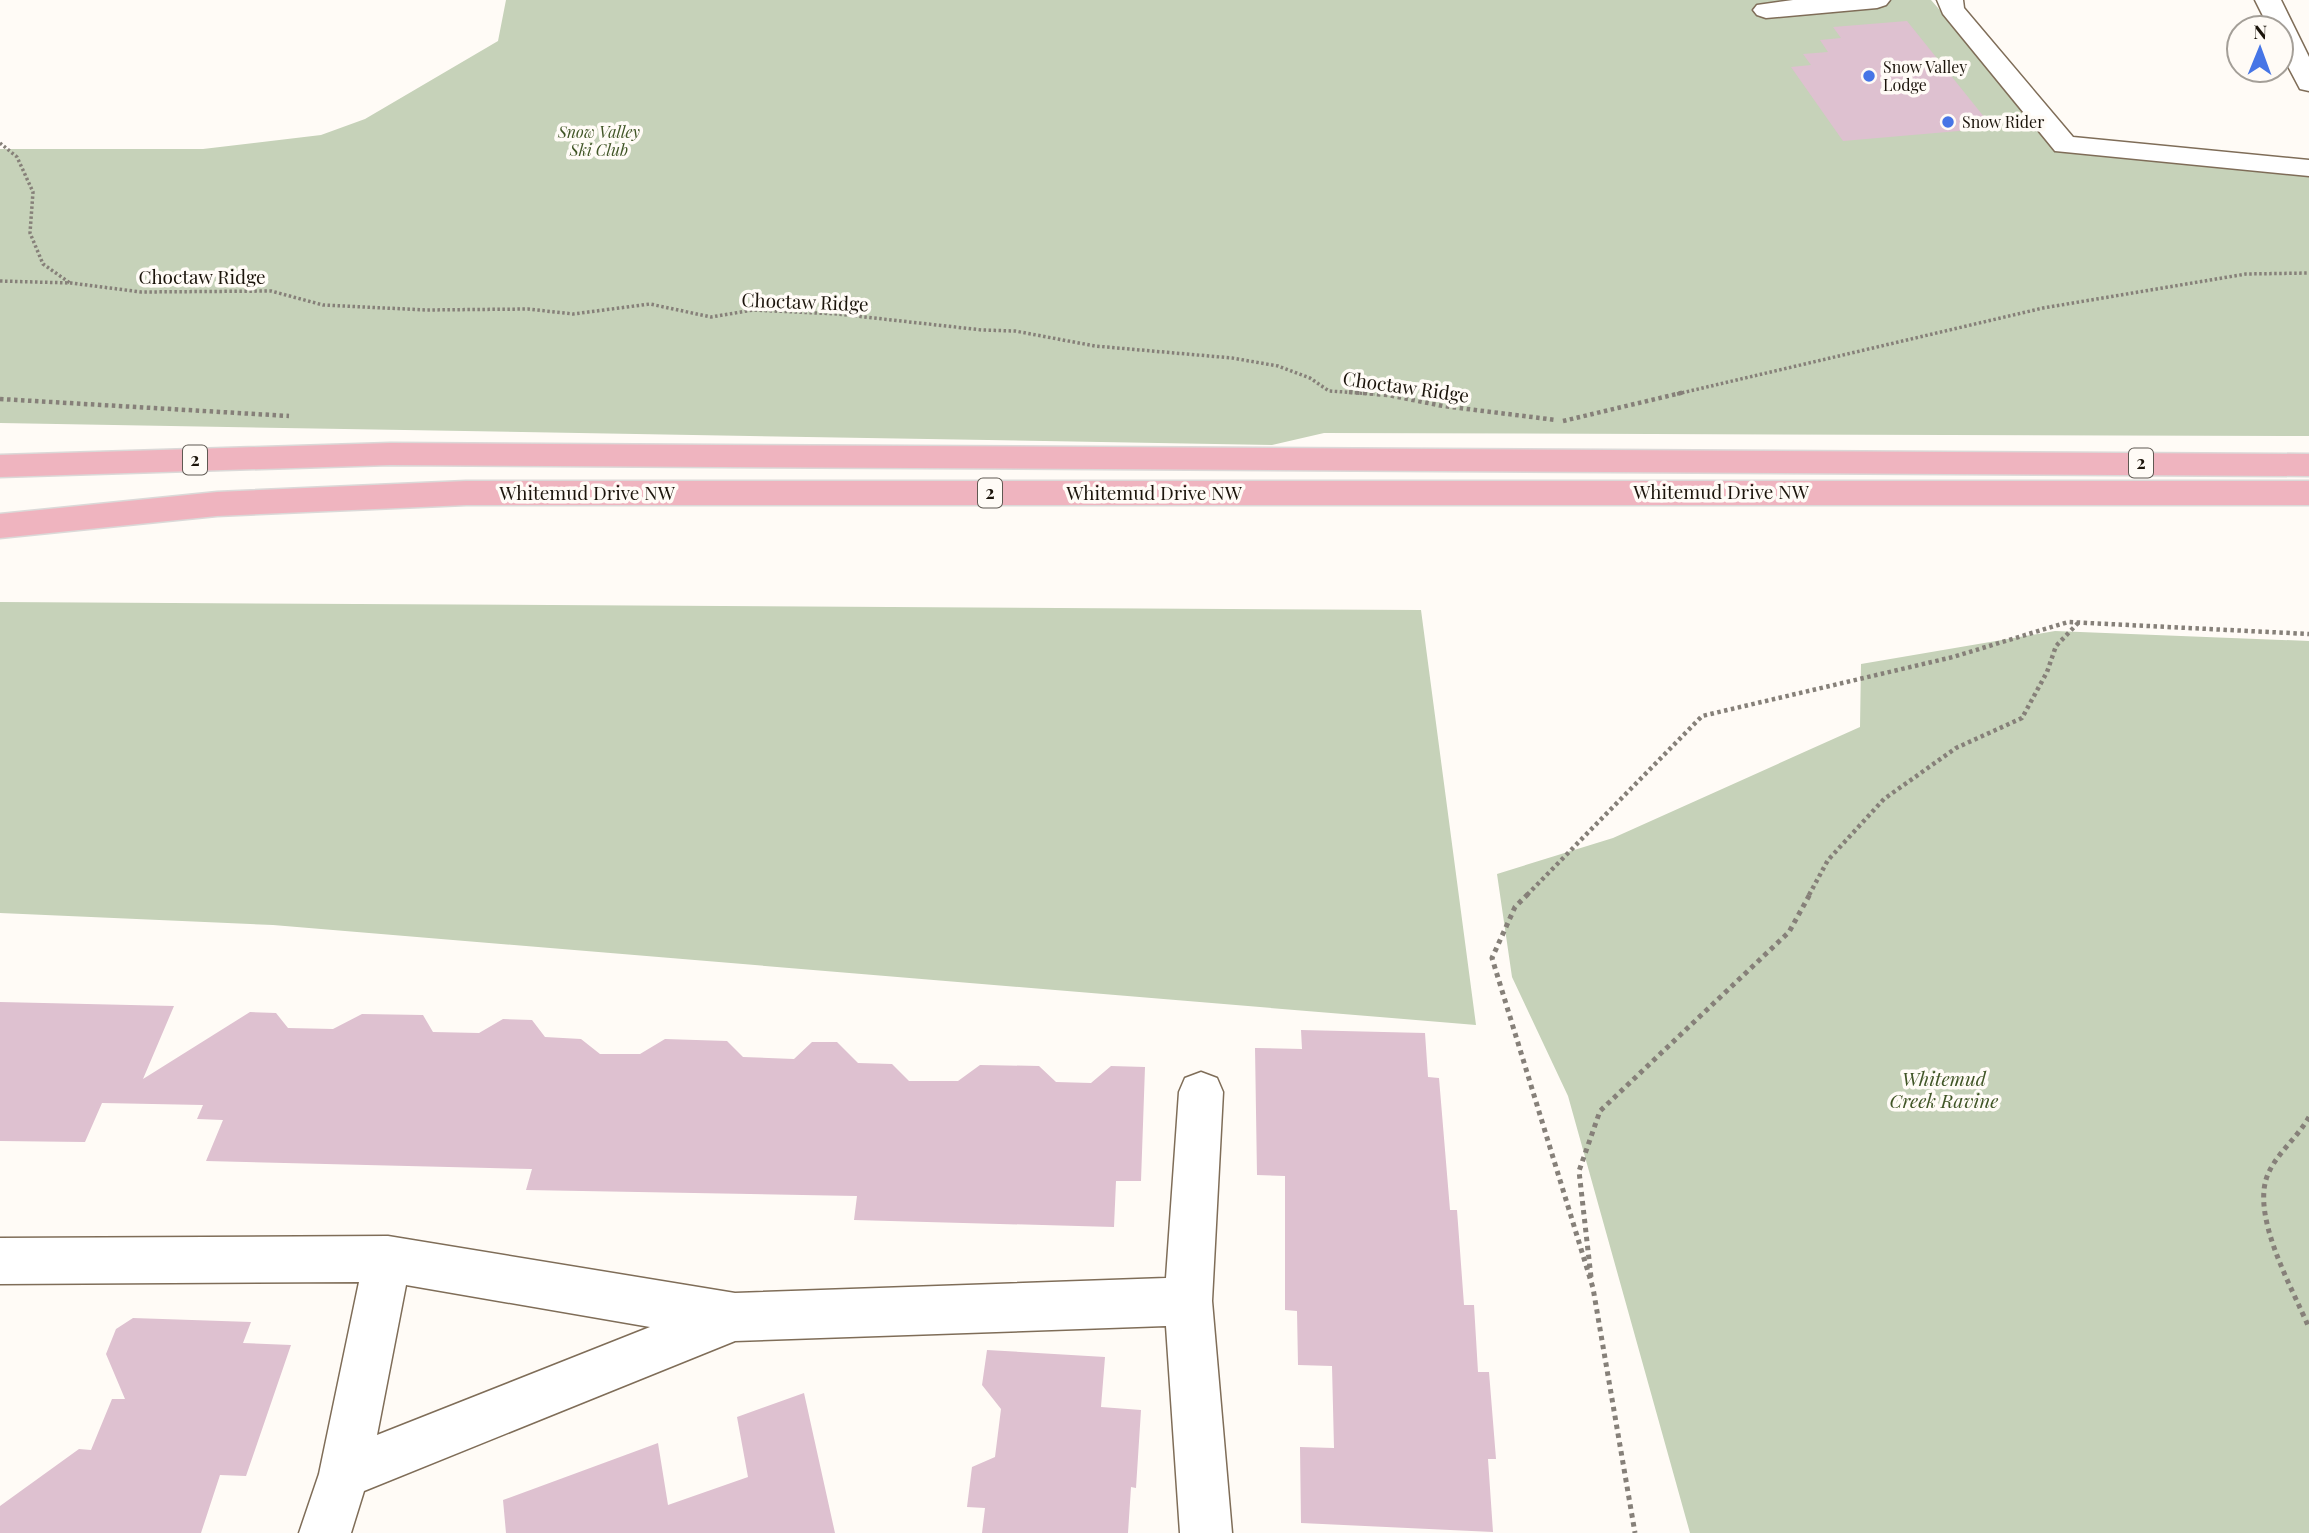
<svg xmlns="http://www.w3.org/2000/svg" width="2309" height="1533" viewBox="0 0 2309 1533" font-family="'Playfair Display',serif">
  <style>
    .green { fill: #c6d2b9 }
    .building { fill: #dec1d0 }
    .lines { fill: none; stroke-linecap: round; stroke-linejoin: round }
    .minor-casing { stroke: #7f6d58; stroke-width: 3 }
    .highway-casing { stroke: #dbd9d8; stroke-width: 3 }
    .path-far2 { stroke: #868079; stroke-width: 3.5; stroke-dasharray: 2.5 2.5; stroke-linecap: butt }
    .path-far1 { stroke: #868079; stroke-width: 4.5; stroke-dasharray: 3.5 3.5; stroke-linecap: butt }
    .path { stroke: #868079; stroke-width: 5; stroke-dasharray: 4.5 4.5; stroke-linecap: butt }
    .minor { fill: #fff; fill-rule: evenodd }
    .highway { fill: #efb4bf; fill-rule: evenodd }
    .poi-dot { fill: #4675e6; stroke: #fffbf6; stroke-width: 2.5 }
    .labels { text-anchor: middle; stroke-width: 7; stroke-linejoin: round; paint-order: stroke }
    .far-poi-label { font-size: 16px; fill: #1b140b; stroke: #fffbf6; text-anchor: start }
    .far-park-label { font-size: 16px; font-style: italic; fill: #405526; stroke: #fffbf6 }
    .shield { fill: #fffbf6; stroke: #5f5952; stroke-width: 2 }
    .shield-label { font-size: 18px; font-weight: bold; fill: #1b140b }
    .street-label { font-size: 19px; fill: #1b140b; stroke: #fffbf6 }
    .park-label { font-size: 19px; font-style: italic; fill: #405526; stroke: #fffbf6 }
  </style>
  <rect width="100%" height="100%" fill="#fffbf6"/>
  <g class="green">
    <polygon points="506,0 1931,0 2060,147 2309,174 2309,436 1324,433 1272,445 0,423 0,149 203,149 321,135 365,119 498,41"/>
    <polygon points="0,602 1421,610 1476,1025 273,925 0,913"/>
    <polygon points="2055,631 2309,641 2309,1533 1690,1533 1568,1096 1512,977 1497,874 1613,838 1860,727 1861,664"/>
  </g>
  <g class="building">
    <polygon points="1907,21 1993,128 1843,141 1791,67 1811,65 1803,54 1828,52 1820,40 1841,38 1833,27"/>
    <polygon points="0,1002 174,1006 143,1079 250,1012 276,1013 288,1028 333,1029 362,1014 423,1015 433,1032 479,1033 503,1019 532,1020 545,1037 581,1039 600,1054 640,1054 665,1039 727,1041 743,1057 794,1059 812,1042 837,1042 858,1063 892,1064 909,1081 958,1081 980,1065 1039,1066 1056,1082 1091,1083 1111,1066 1145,1067 1141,1181 1116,1181 1114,1227 854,1220 857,1196 526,1190 532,1169 206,1161 223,1120 197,1119 203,1105 102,1103 85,1142 0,1141"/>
    <polygon points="1301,1030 1425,1033 1428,1077 1439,1078 1450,1210 1457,1210 1464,1305 1474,1305 1478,1372 1489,1372 1496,1459 1488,1459 1493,1532 1301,1523 1300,1447 1334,1448 1332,1366 1298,1365 1297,1311 1285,1310 1285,1176 1257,1175 1255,1048 1302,1049"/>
    <polygon points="133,1318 251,1322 243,1343 291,1345 246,1476 220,1475 201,1533 0,1533 0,1506 79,1449 91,1450 112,1399 125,1399 106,1354 116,1329"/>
    <polygon points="987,1350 1105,1357 1101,1407 1141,1410 1136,1488 1131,1487 1128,1533 982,1533 985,1508 967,1507 972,1467 995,1457 1001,1409 982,1385"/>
    <polygon points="804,1393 835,1533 506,1533 503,1500 658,1443 668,1505 748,1477 737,1417"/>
  </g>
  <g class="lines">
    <defs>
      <g id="minor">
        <polygon points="1793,0 1890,0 1886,5 1877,8 1766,18 1757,15 1753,10 1757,5"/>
        <polygon points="1937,0 1963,0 1964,8 2073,137 2309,160 2309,176 2055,151 1943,14"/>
        <polygon points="2255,0 2281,0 2309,57 2309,91 2300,89 2281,53 2281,28 2269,28"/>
        <path d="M 1201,1072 L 1217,1078 L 1223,1092 L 1212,1301 L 1232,1533 L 1180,1533 L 1166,1326 L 735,1341 L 364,1491 L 351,1533 L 299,1533 L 319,1474 L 359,1282 L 0,1284 L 0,1238 L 388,1236 L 735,1293 L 1166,1278 L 1179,1092 L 1185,1078 ZM 406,1285 L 650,1327 L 377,1435 Z"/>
      </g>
      <g id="highway">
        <polygon points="390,443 2309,454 2309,476 390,465 0,477 0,455"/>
        <polygon points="466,481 2309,481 2309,505 466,505 217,516 0,538 0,514 217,492"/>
      </g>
    </defs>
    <use href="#minor" class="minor-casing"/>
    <use href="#highway" class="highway-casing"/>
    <g class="path-far2">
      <polyline points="0,143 17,157 33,192 30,233 43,264 70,283"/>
      <polyline points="0,281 71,283 141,292 271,291 323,305 426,310 528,309 573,314 650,304 711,317 753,310 838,314 982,330 1015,331 1095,346 1232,358 1278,366 1310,378 1329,391 1375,394"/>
      <polyline points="1677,394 2043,308 2246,274 2309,273"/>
    </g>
    <g class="path-far1">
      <polyline points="1349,392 1388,395 1443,406 1556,420"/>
      <polyline points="0,399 289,416"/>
      <polyline points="1563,421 1685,392"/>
      <polyline points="1527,895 1702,716 1953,657 2068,622 2309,634"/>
      <polyline points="1809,895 1828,860 1884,799 1956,748 2022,718 2047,672 2056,646 2078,623"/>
    </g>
    <g class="path">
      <polyline points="1528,894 1515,907 1492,958 1593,1288 1635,1533"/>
      <path d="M 2309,1117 C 2298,1137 2277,1153 2268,1174 C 2250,1216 2293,1289 2309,1328"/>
      <polyline points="1591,1277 1579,1171 1600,1111 1789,932 1810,894"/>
    </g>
    <use href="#minor" class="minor"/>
    <use href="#highway" class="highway"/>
  </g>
  <g class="poi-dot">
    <circle cx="1869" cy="76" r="7"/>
    <circle cx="1948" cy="122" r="7"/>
  </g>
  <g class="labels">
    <g class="far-poi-label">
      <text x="1883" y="73">Snow Valley<tspan x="1883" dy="18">Lodge</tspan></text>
      <text x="1962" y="128">Snow Rider</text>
    </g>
    <g class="far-park-label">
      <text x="599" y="138">Snow Valley<tspan x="599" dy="18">Ski Club</tspan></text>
    </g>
    <g class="shield">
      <rect x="183" y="445.5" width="24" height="29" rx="5"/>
      <rect x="2129" y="448.5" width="24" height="29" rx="5"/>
      <rect x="978" y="478.5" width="24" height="29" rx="5"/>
    </g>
    <g class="shield-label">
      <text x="195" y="466">2</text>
      <text x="2141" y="469">2</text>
      <text x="990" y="499">2</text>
    </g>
    <g class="street-label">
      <text x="202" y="284">Choctaw Ridge</text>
      <text transform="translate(805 302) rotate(2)" y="7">Choctaw Ridge</text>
      <text transform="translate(1406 387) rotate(8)" y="7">Choctaw Ridge</text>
      <text x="1721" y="499">Whitemud Drive NW</text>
      <text x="587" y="500">Whitemud Drive NW</text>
      <text x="1154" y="500">Whitemud Drive NW</text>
    </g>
    <g class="park-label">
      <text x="1944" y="1086">Whitemud<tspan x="1944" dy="22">Creek Ravine</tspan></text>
    </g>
  </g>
  <g transform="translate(2260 49) rotate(1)"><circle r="33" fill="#fffbf6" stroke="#a49f98" stroke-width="2"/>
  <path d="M0-5L12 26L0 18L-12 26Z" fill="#4675e6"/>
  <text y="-10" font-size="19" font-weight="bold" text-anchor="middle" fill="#1b140b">N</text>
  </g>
</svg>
